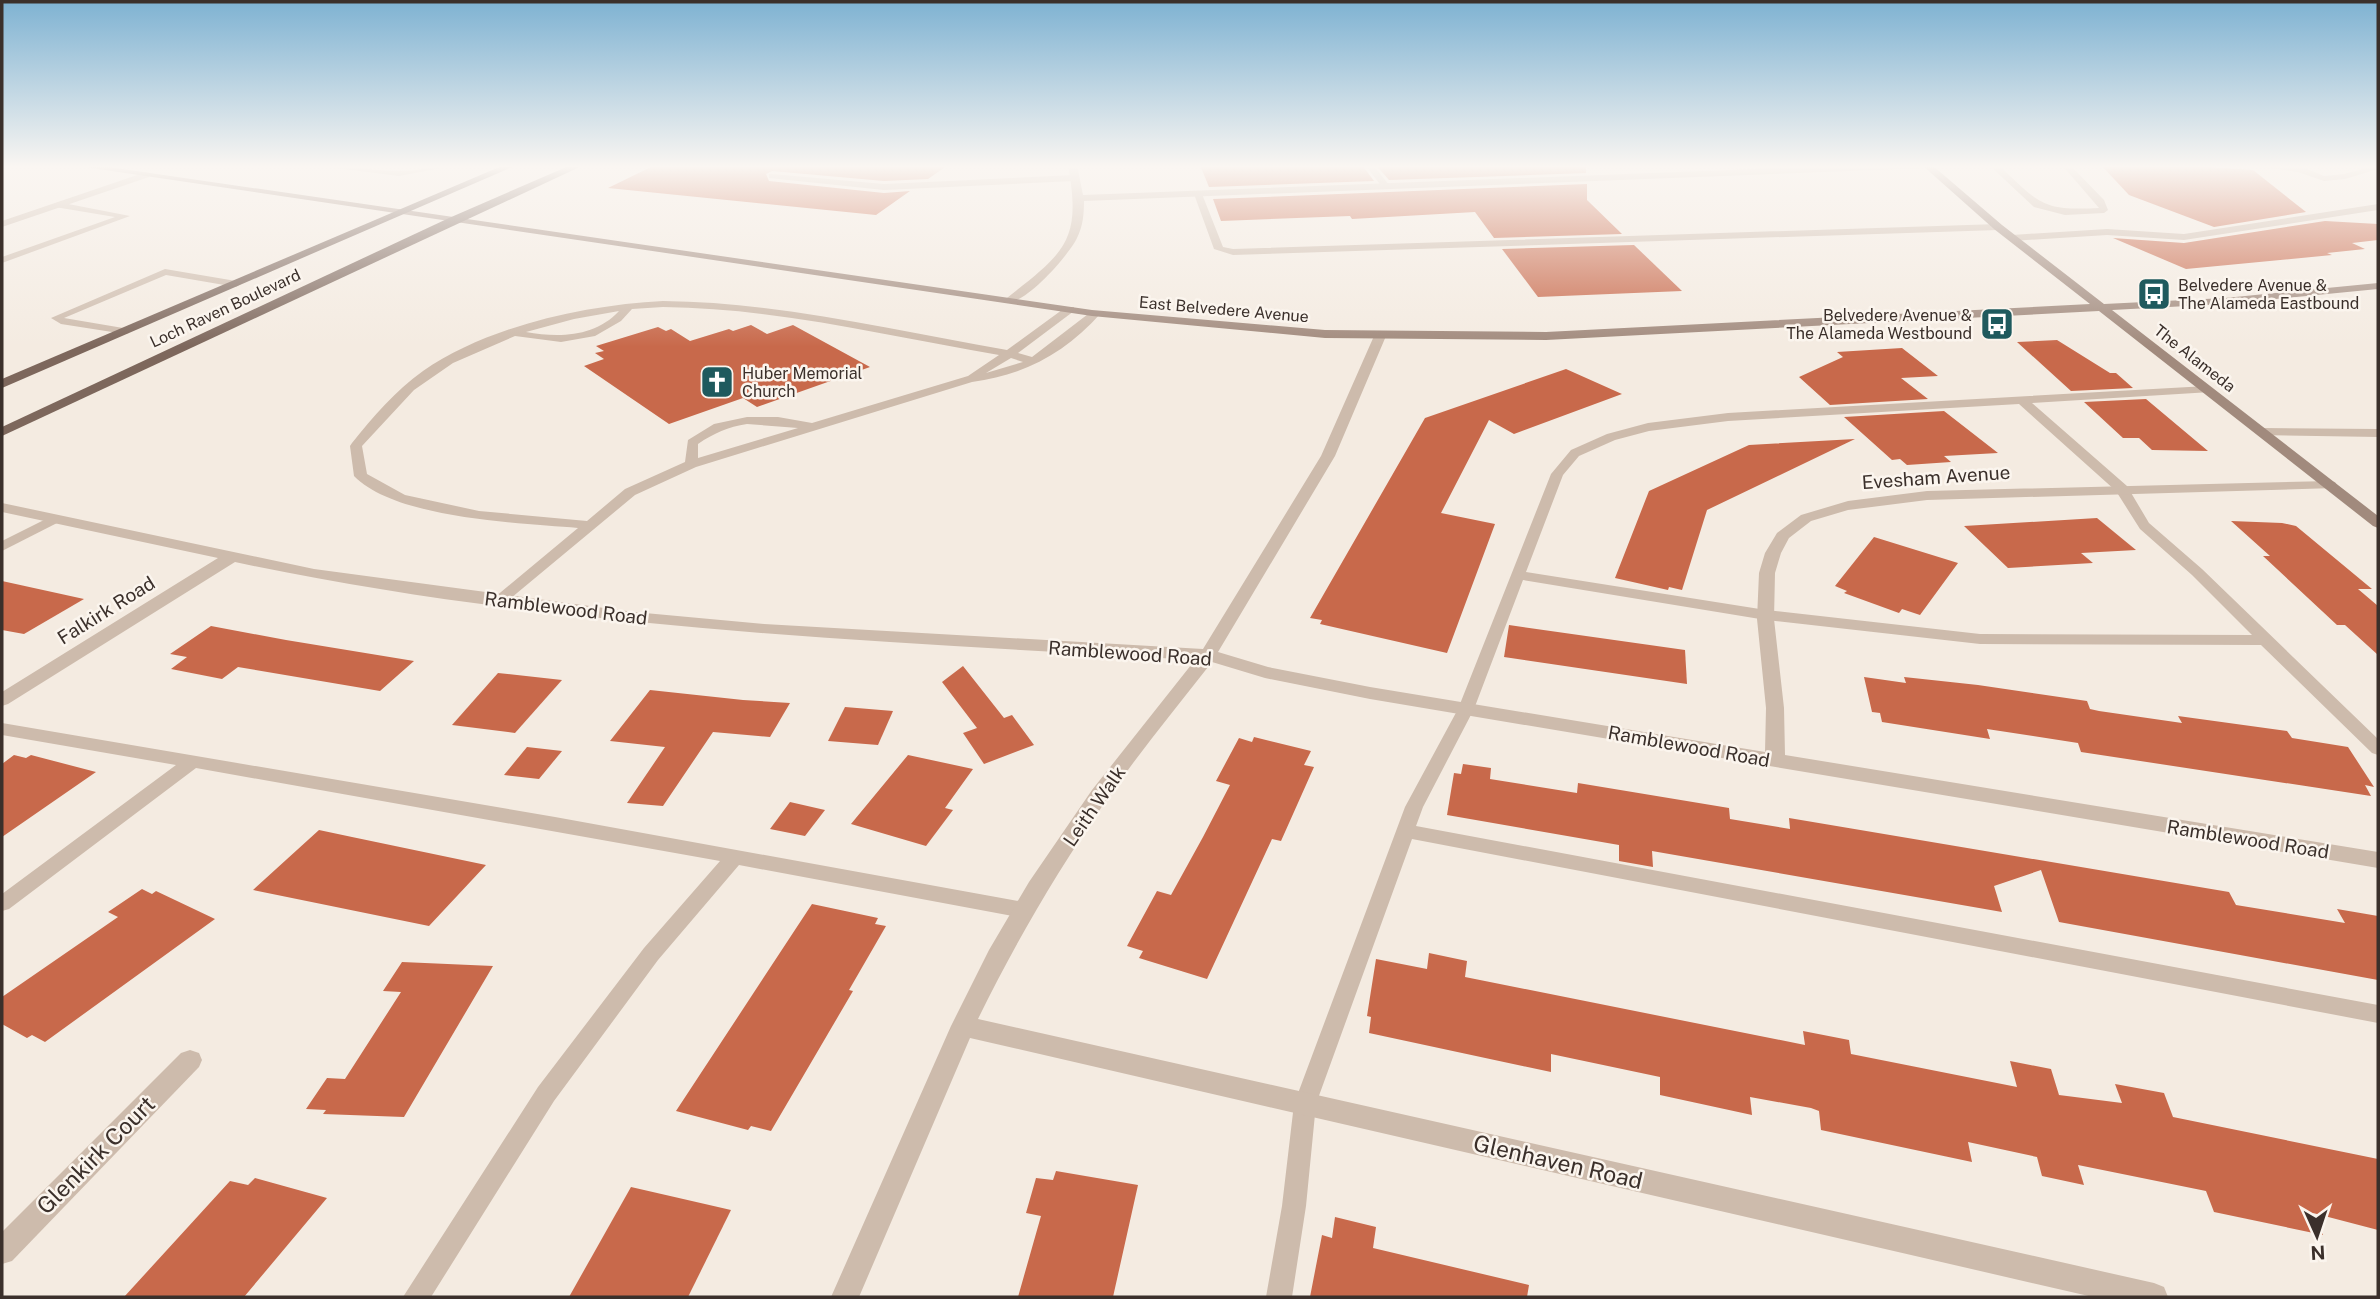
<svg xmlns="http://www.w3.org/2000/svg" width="2380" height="1299" viewBox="0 0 2380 1299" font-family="'Public Sans',sans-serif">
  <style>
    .building { fill: #c8694b }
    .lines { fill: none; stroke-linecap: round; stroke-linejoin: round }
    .lane { fill: #cdbbac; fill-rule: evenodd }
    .street { fill: #cdbbac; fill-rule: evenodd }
    .secondary { fill: #a18a7d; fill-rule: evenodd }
    .primary { fill: #7d675c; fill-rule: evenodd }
    .labels { text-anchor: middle; stroke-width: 5; stroke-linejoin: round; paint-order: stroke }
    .far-poi-label { font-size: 16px; fill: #3b302b; stroke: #fbf5ee; text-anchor: start }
    .far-street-label { font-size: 16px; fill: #3b302b; stroke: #fbf5ee }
    .street-label { font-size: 19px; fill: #3b302b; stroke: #fbf5ee }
    .near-street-label { font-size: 23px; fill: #3b302b; stroke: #fbf5ee }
  </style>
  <rect width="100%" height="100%" fill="#f4ebe1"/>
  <g class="building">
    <polygon points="655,165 948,165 928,179 884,181 772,171 766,174 769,181 884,193 910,191 876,215 608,188"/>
    <polygon points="1200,165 1362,165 1374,181 1209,187"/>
    <polygon points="1376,165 1586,165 1586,173 1389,180"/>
    <polygon points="2101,165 2179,165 2253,170 2306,212 2214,227 2129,195"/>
    <polygon points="1587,184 1587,200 1622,234 1494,238 1475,212 1352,219 1350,216 1221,221 1213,199"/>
    <polygon points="2325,221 2378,224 2378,240 2352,243 2365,249 2327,253 2332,255 2186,269 2113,238 2184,243"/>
    <polygon points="1634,245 1682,291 1538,297 1502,249"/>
    <polygon points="751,325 767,334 793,325 870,367 757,407 743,398 669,424 584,366 604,359 595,353 604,351 596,346 658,327 666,331 671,329 690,341 729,329 733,331"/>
    <polygon points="2057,340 2110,373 2116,373 2133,388 2071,391 2017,342"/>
    <polygon points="1902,348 1938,376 1901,378 1928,399 1830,405 1799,377 1843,357 1837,352"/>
    <polygon points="1566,369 1622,394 1514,434 1489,420 1441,513 1495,524 1447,653 1320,624 1322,620 1310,618 1425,418"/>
    <polygon points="2146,399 2208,451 2152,450 2139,438 2123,438 2084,402"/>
    <polygon points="1944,411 1998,453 1944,456 1951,462 1907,465 1900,459 1892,460 1844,417"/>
    <polygon points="1855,439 1707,510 1682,590 1669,587 1668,590 1615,578 1649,491 1749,445"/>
    <polygon points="2097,518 2136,550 2081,553 2093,563 2008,568 1964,526"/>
    <polygon points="2231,521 2282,523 2296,526 2372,589 2358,589 2378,606 2378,655 2345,625 2337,625 2263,556 2270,556"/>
    <polygon points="1874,537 1958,563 1920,615 1902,609 1899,613 1844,593 1847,591 1835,586"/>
    <polygon points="2,581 84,599 24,634 2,630"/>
    <polygon points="1509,625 1685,650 1687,684 1504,657"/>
    <polygon points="211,626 286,640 414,661 380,691 238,667 222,679 171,669 187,657 170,654"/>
    <polygon points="963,666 1004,718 1012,715 1034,745 984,764 963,733 977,728 942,682"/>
    <polygon points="498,673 562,680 515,733 452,725"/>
    <polygon points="1864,677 1906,683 1904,677 1978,685 2087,701 2090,709 2099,711 2182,723 2178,716 2287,731 2292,738 2348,747 2374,787 2365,785 2371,796 2081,752 2078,743 2033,736 1987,729 1990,739 1882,722 1880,713 1872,712"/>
    <polygon points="650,690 743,700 790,703 770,737 713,732 663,806 627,803 665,747 610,741"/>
    <polygon points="845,707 893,711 878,745 828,741"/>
    <polygon points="1254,737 1311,751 1304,765 1314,767 1281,841 1272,839 1207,979 1139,958 1143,951 1127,946 1157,891 1171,895 1203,837 1230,785 1216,781 1239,738 1252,742"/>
    <polygon points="527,747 562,751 539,779 504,775"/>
    <polygon points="14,755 26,758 31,755 96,772 2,837 2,764"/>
    <polygon points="908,755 973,769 945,808 953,810 926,846 851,824"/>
    <polygon points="1463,764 1491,768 1490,779 1577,793 1578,783 1729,808 1730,819 1790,829 1789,818 2229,892 2236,905 2345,923 2337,909 2378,916 2378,980 2059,922 2041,870 1994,886 2002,912 1652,851 1653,867 1619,861 1619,845 1447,815 1454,773 1461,774"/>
    <polygon points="790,802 825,810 805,836 770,829"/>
    <polygon points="319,830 352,837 486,865 429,926 253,890"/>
    <polygon points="142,889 152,894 156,891 215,919 45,1042 32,1035 27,1038 2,1024 2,997 118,917 108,912"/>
    <polygon points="812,904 878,918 875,924 886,926 849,990 853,991 771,1131 751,1126 748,1130 676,1111"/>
    <polygon points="1429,953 1467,961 1465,977 1805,1045 1803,1031 1849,1040 1851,1054 2017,1087 2010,1061 2051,1069 2059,1095 2122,1103 2115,1084 2164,1093 2173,1117 2378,1159 2378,1230 2313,1213 2323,1235 2214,1212 2206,1191 2078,1165 2084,1185 2042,1176 2037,1157 1968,1142 1972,1162 1821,1130 1819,1111 1811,1108 1750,1097 1752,1115 1660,1095 1660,1077 1551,1054 1551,1072 1369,1033 1371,1017 1367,1016 1376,959 1427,969"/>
    <polygon points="402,962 493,966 404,1117 323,1114 326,1110 306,1109 327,1078 345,1079 401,992 383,991"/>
    <polygon points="1056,1171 1138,1185 1113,1297 1018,1297 1041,1216 1026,1213 1036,1178 1053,1180"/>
    <polygon points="255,1178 327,1198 244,1297 124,1297 230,1181 248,1185"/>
    <polygon points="631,1187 731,1210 688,1297 569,1297"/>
    <polygon points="1335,1217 1376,1227 1373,1248 1529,1285 1527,1297 1310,1297 1322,1235 1332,1238"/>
  </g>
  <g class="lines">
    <g class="lane">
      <path d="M 312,165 C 340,165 368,170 396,171 C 416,172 437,165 457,165 L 399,176 Z"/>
      <polygon points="1365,165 1373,165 1390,186 1389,188 1383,188"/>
      <path d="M 1989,165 L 1998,165 C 2040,203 2040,211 2099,208 L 2062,165 L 2070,165 L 2104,200 L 2108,210 L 2104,213 L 2065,215 L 2034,207 Z"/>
      <polygon points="2251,165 2297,165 2324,176 2344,174 2378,165 2378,169 2345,179 2324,181 2298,172"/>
      <polygon points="772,174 884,184 1074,175 1078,178 1074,181 884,190 769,178 769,174"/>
      <polygon points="1198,191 1202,194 1223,247 1233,249 1998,224 2003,227 1998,230 1233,255 1214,249 1194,194"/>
      <polygon points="58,202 130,216 2,263 2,257 115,217 55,207 54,205"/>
      <polygon points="2378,204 2378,210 2184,240 2107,235 2012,241 2007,238 2012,235 2107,229 2184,234"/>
      <polygon points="165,269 236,281 241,284 236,287 166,275 64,318 129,329 129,333 125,334 61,324 51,318"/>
      <path d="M 663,301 C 779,302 893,330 1007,350 L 1066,307 L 1074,307 L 1074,311 L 1018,353 L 1032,357 L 1092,311 L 1101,313 C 1065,353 1025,375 972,382 L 696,467 L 635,495 L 505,603 L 500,604 L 493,600 L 495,597 L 578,528 C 520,523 396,519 354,476 L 350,446 L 352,443 C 373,417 395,391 423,371 C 488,326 585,305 663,301 ZM 663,307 C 776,308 888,336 999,355 L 968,376 L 812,423 L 778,417 L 747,417 L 714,424 L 688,440 L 685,462 L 625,489 L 587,521 L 479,511 L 405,495 L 367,474 L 362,446 L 414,390 L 453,363 L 515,336 L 561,342 L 595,336 L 621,321 L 632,309 ZM 619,311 C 595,337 559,338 526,332 L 574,319 ZM 1011,358 L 1023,362 L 986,373 ZM 747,424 L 798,428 L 698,458 L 698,444 C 714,433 728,427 747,424 Z"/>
      <path d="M 2207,386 L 2211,388 L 2211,392 L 2032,403 L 2127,486 L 2149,523 L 2202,569 L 2378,739 L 2378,755 L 2372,753 L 2261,645 L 1980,644 L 1766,620 L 1523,580 L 1474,709 L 1423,807 L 1416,826 L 2378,1005 L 2378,1023 L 1412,839 L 1316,1104 L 1306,1206 L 1292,1297 L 1266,1297 L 1282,1206 L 1294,1104 L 1405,807 L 1458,709 L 1551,474 L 1571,450 L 1607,434 L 1648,423 L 1728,413 ZM 2019,404 L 2116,491 L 2140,529 L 2192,575 L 2252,635 L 1980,634 L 1766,610 L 1526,572 L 1563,475 L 1579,456 L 1615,440 L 1649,431 L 1728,421 Z"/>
      <polygon points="2261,428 2378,429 2378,437 2257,435 2257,429"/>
      <polygon points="54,515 61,519 59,522 2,551 2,541"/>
      <polygon points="2,723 555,817 1024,902 1031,905 1034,910 1031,915 1024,918 739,865 658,960 554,1101 431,1297 403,1297 538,1087 644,948 720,861 196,768 9,909 2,911 2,894 176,765 2,735"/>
    </g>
    <g class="street">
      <path d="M 1068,165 L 1077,165 L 1083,195 L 1856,165 L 1930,165 L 1925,168 L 1084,201 C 1084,214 1083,226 1077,238 C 1069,255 1025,305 1007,302 L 1007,298 C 1065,252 1082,241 1068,165 Z"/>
      <polygon points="146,172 149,173 149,177 2,227 2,221"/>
      <path d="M 1380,332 L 1386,336 L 1335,456 L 1218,652 L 1268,667 L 1370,687 L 1765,752 L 1766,708 L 1757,619 L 1759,573 L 1765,553 L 1777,533 L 1801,515 L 1848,501 L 1927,491 L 2330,481 L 2335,482 L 2337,485 L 2335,488 L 1927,500 L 1848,510 L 1811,521 L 1789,538 L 1781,553 L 1775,573 L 1774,619 L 1784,708 L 1785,755 L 2378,852 L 2378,868 L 1370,699 L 1265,678 L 1212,662 C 1176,708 1138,754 1105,802 C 1057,872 1015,943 978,1019 L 2154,1283 L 2164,1287 L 2168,1297 L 2093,1297 L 970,1038 L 859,1297 L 831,1297 L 951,1026 L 989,950 L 1029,882 L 1092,790 L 1195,660 C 874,641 550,629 235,562 L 8,704 L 2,706 L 2,692 L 218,558 L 2,512 L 2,503 L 314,569 L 634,612 L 764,624 L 1203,649 L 1321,456 L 1374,336 Z"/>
      <polygon points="190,1050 199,1053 202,1060 199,1067 12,1261 2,1264 2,1232 181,1053"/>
    </g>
    <polygon class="secondary" points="71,165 95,165 1092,310 1325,330 1546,332 2090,304 1994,229 1922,165 1932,165 2002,225 2104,304 2225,298 2378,283 2378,289 2225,304 2112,310 2378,516 2378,528 2373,526 2099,311 1546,340 1325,338 1092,316"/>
    <g class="primary">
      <polygon points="504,165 517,165 2,388 2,379"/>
      <polygon points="571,165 584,165 2,436 2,427 449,218"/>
    </g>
  </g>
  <linearGradient id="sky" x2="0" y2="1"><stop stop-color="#7eb2d2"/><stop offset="0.48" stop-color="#faf6f2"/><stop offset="1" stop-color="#faf6f2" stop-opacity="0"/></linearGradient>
  <rect width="2380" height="347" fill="url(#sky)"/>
  <defs>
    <symbol id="bus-square" viewBox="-11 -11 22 22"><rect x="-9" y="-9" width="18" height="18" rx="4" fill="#1f5a5e" stroke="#fbf5ee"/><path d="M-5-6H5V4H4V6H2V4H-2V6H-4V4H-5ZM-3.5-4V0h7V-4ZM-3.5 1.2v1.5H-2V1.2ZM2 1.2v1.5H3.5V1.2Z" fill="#fff"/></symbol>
    <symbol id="church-square" viewBox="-11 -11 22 22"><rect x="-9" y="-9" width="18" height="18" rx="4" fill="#1f5a5e" stroke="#fbf5ee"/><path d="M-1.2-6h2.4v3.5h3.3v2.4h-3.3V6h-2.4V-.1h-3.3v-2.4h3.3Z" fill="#fff"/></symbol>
  </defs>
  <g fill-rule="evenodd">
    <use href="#bus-square" x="2135" y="275" width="38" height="38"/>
    <use href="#bus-square" x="1978" y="305" width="38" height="38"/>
    <use href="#church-square" x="698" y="363" width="38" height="38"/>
  </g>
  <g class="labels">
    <g class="far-poi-label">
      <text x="2178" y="291">Belvedere Avenue &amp;<tspan x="2178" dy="18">The Alameda Eastbound</tspan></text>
      <text x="1972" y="321" text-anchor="end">Belvedere Avenue &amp;<tspan x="1972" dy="18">The Alameda Westbound</tspan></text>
      <text x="742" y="379">Huber Memorial<tspan x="742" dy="18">Church</tspan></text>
    </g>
    <g class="far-street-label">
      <text transform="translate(225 308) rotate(-25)" y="6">Loch Raven Boulevard</text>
      <text transform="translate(1224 309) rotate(5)" y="6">East Belvedere Avenue</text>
      <text transform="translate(2195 358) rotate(38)" y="6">The Alameda</text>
    </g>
    <g class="street-label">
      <text transform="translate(1936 477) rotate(-4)" y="7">Evesham Avenue</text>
      <text transform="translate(566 608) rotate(7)" y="7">Ramblewood Road</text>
      <text transform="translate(106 610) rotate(-32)" y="7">Falkirk Road</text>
      <text transform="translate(1130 653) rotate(4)" y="7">Ramblewood Road</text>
      <text transform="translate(1689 746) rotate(10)" y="7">Ramblewood Road</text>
      <text transform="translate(1094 806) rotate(-55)" y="7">Leith Walk</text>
      <text transform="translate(2248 839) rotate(9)" y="7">Ramblewood Road</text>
    </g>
    <g class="near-street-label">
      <text transform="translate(96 1155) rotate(-45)" y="8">Glenkirk Court</text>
      <text transform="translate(1558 1162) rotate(13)" y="8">Glenhaven Road</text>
    </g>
  </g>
  <rect width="2380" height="1299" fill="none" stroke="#3b302b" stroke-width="7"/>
  <g transform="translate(2317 1236) rotate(177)" stroke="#fbf5ee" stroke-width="5" paint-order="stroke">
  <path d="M0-5L12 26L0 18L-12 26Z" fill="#3b302b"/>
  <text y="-10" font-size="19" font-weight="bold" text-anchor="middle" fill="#3b302b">N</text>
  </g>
</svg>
